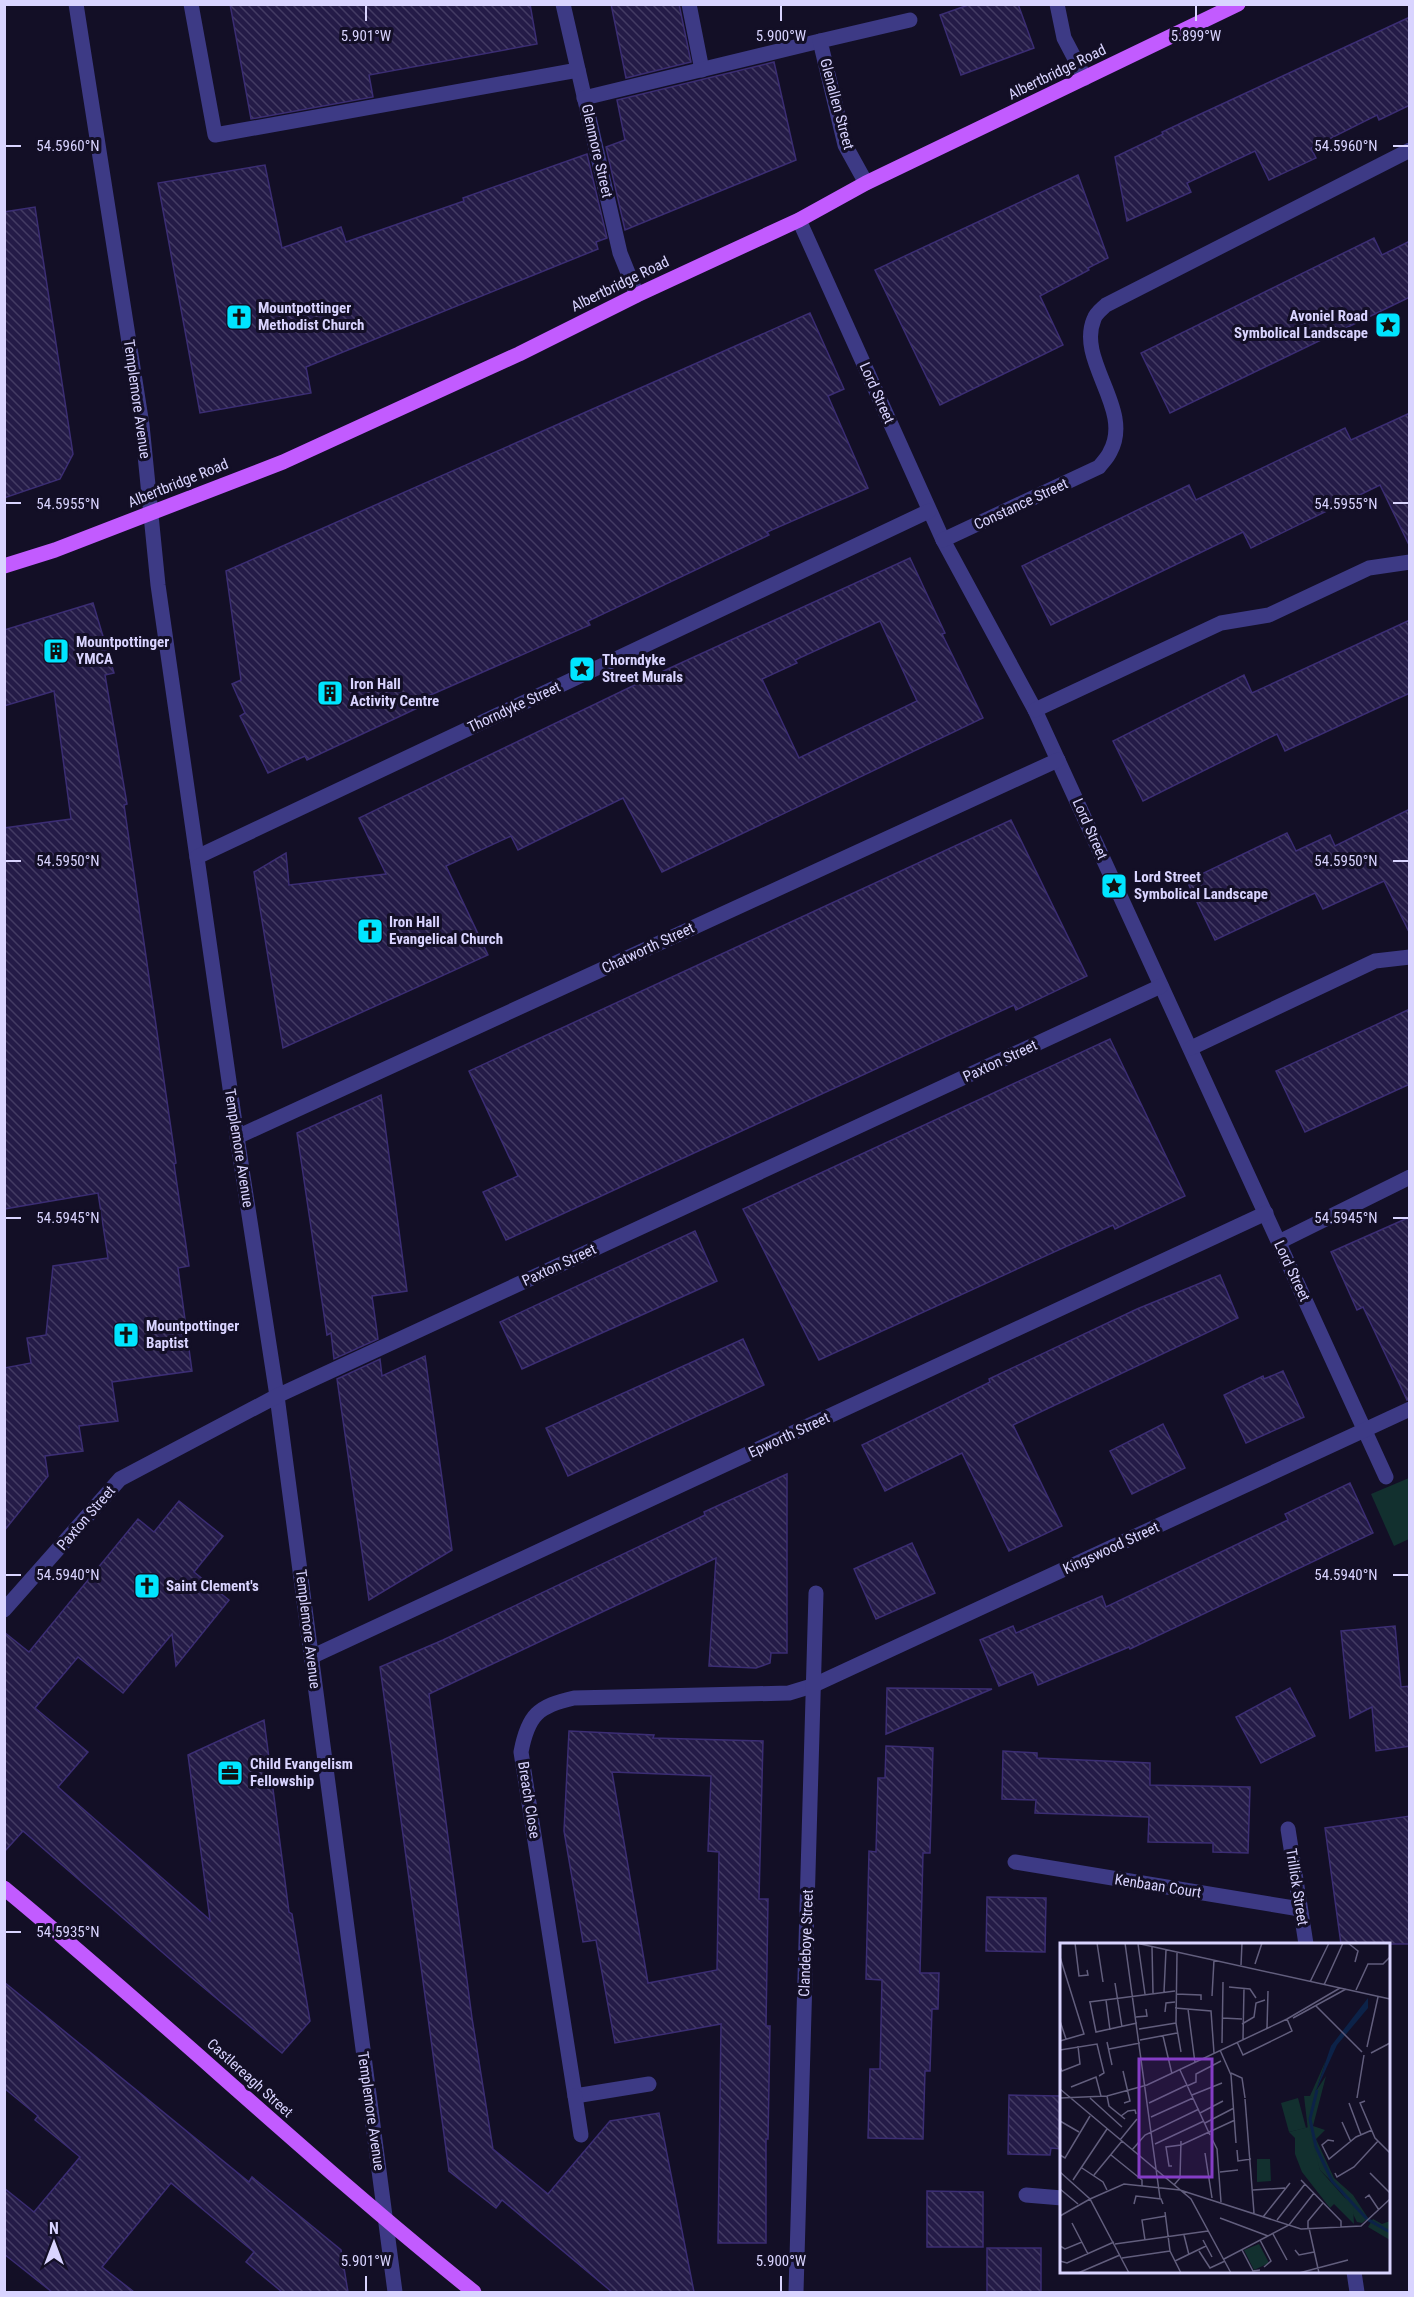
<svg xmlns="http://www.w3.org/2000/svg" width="1414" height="2297" viewBox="0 0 1414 2297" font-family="'Roboto Condensed',sans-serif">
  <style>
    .green { fill: #12302f }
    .building { fill: url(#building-back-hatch); stroke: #3b2d73; stroke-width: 1.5; fill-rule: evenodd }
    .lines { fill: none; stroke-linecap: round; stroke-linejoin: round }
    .minor { stroke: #3d3a85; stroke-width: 15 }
    .major { stroke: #c25bff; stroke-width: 15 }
    .ticks { fill: none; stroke: #d9d4ff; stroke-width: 2 }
    .labels { text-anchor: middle; stroke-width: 6; stroke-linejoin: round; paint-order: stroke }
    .street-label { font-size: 15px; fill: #d9d4ff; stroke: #130f26 }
    .poi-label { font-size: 15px; font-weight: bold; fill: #d9d4ff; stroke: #130f26; text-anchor: start }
    .inset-river { fill: none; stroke: #0c2248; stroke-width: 3 }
    .inset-road { fill: none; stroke: #625e7d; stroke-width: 1.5 }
    .view { fill: #843dc5; fill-opacity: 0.15; stroke: #843dc5; stroke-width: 3 }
    .inset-edge { fill: none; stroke: #d9d4ff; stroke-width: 3 }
    .ticks-label { font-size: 15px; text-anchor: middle; fill: #d9d4ff; stroke: #130f26; stroke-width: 6; stroke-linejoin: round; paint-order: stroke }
  </style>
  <defs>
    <pattern id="building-back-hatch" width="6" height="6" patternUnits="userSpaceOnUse" patternTransform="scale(1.5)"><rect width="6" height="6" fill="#241b47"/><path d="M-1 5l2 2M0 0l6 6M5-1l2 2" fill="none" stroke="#433b63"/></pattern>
  </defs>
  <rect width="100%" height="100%" fill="#130f26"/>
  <polygon class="green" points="1409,1478 1409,1539 1394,1546 1371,1494"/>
  <g class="building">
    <polygon points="230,4 530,4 537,44 369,75 373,97 251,119"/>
    <polygon points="611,4 679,4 691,62 626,78"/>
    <polygon points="971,4 1018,4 1034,48 961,75 940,15"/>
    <polygon points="1410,17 1410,105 1379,120 1377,115 1311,148 1316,158 1269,180 1255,151 1187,183 1191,192 1127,221 1115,157 1163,134 1162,132 1192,118"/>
    <polygon points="774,62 796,160 625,230 606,147 625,140 617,100"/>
    <polygon points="587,154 607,238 596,242 598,249 306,367 311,393 200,413 158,183 265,165 282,248 341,227 346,242 464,201 463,198"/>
    <polygon points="1078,175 1108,258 1088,268 1089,270 1040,296 1063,345 940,405 875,270"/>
    <polygon points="35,207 73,454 60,479 4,498 4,212"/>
    <polygon points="1374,238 1382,255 1410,241 1410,297 1170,413 1141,353"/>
    <polygon points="810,313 844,389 828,396 868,488 767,532 769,535 588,621 590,625 426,697 428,703 307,760 305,756 268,773 240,716 245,713 232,684 241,680 226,571"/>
    <polygon points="1410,413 1410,547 1380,485 1251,548 1243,532 1051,625 1022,566 1189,485 1196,500 1345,428 1351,440"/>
    <path d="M 910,558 L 945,633 L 942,634 L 983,718 L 662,872 L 623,798 L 518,850 L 511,836 L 446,866 L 488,955 L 283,1048 L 254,872 L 286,853 L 289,885 L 386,874 L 359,818 L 670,668 ZM 880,621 L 917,701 L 799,758 L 762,679 L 797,663 L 795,660 Z"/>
    <polygon points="93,603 114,673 105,675 127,804 124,805 176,1163 174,1164 189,1266 178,1268 192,1371 112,1382 118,1421 79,1426 83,1451 45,1456 48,1476 4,1531 4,1368 31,1363 27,1338 46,1335 53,1266 108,1258 98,1193 4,1209 4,828 71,819 54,691 4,706 4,630"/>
    <polygon points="1410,620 1410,693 1285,751 1277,734 1143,801 1113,741 1244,675 1252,693"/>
    <polygon points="1410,809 1410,934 1384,881 1323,909 1315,893 1215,940 1187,881 1287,833 1296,851 1330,835 1335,846"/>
    <polygon points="1011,820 1087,976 1016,1010 1014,1005 506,1240 483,1192 518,1176 469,1071"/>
    <polygon points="1410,1009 1410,1084 1305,1132 1276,1071"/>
    <polygon points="1110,1039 1185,1196 1115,1229 1113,1225 819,1360 743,1209"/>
    <polygon points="381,1095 407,1291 372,1296 378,1339 334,1359 331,1333 327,1335 297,1133"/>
    <polygon points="1410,1217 1410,1399 1407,1400 1363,1307 1357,1310 1331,1252"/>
    <polygon points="695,1231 717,1281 522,1369 500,1322"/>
    <polygon points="1220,1275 1238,1318 1013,1425 1062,1526 1009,1551 962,1453 885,1491 862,1445 990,1382 989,1379 1137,1309"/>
    <polygon points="743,1339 764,1385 568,1476 546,1428"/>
    <polygon points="425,1356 452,1550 369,1600 337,1379 380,1359 382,1376"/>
    <polygon points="1283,1371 1304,1417 1246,1443 1224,1395 1263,1376 1264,1379"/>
    <polygon points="1163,1424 1185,1468 1132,1494 1110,1451"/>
    <polygon points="787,1474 787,1653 771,1653 770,1663 756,1668 709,1666 716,1558 429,1694 472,2018 493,2149 548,2194 610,2121 659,2113 694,2292 612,2292 502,2200 496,2208 449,2171 380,1667 443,1640 705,1515 704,1512"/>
    <polygon points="1350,1483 1373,1533 1130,1649 1129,1647 1038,1685 1033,1672 999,1686 980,1640 1013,1626 1016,1633 1102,1596 1106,1607 1288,1520 1285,1514"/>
    <polygon points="179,1501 223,1536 194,1572 229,1600 176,1666 172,1634 123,1693 78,1657 35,1708 88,1752 58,1787 210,1920 188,1755 264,1720 289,1912 292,1914 310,2021 282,2053 185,1972 23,1831 4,1852 4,1632 29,1652 138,1519 154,1532"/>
    <polygon points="912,1543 935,1593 876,1619 854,1569"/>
    <polygon points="1395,1626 1401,1687 1410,1686 1410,1746 1376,1751 1372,1707 1350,1718 1341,1631"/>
    <polygon points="887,1688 992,1689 886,1734"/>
    <polygon points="1290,1688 1315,1736 1261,1763 1236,1717"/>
    <path d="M 569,1731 L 654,1735 L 653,1738 L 763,1741 L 759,1899 L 768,1899 L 766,2026 L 770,2026 L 768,2139 L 766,2139 L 766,2243 L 718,2243 L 721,2024 L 615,2043 L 596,1940 L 583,1942 L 564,1831 ZM 612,1772 L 711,1776 L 708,1851 L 719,1852 L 717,1970 L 648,1983 Z"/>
    <polygon points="886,1746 933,1748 930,1853 923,1853 920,1973 939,1973 938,2009 932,2009 930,2071 925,2071 923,2139 868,2138 870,2069 880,2069 882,1980 866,1979 869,1851 876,1852 878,1778 885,1778"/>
    <polygon points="1003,1751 1037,1753 1037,1758 1150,1763 1150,1785 1250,1787 1248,1853 1213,1852 1213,1843 1148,1842 1149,1817 1035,1813 1036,1800 1002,1799"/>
    <polygon points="1410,1816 1410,1944 1341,1944 1325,1828"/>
    <polygon points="987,1897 1046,1898 1045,1952 986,1951"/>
    <polygon points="4,1982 249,2182 252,2177 341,2250 348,2292 282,2292 246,2262 254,2252 171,2183 102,2267 134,2292 52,2292 4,2254 4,2188 34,2212 80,2157 35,2120 38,2116 4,2088"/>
    <polygon points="1009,2095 1062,2096 1062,2149 1051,2148 1050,2155 1008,2154"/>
    <polygon points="927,2191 983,2192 983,2247 927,2247"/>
    <rect x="987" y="2248" width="54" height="44"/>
  </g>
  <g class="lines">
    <g class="minor">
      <polyline points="76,4 142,425 158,585 237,1137 277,1396 395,2292"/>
      <polyline points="191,4 215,135 578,70"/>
      <polyline points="563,4 620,253 637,295"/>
      <polyline points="689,4 702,70"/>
      <polyline points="1057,4 1064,38 1085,78"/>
      <polyline points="584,98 820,41"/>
      <polyline points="866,183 845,145 820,41 910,20"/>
      <polyline points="799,220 943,540 1035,710 1386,1477"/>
      <path d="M 943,540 L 1099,467 C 1103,462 1108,457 1110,452 C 1134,409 1076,361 1094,319 C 1096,313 1102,309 1106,305 L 1410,150"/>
      <polyline points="1035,710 1221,623 1269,615 1369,568 1410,562"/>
      <polyline points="197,857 929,511"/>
      <polyline points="1191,1048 1375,961 1410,957"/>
      <polyline points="237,1137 1058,760"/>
      <polyline points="1279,1242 1410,1177"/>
      <polyline points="4,1610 120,1479 277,1396 1161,986"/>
      <polyline points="311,1657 1266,1213"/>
      <polyline points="1288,1829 1306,1944"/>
      <polyline points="1015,1862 1300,1909"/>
      <path d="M 649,2084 L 575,2096 L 521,1752 C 528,1715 538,1706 574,1698 L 789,1693 L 812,1686 L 1410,1409"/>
      <polyline points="575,2096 581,2135"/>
      <polyline points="1026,2195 1062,2198"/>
      <polyline points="1354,2272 1357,2292"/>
      <polyline points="796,2292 816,1593"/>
    </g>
    <g class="major">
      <polyline points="4,566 55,550 283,462 519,354 637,295 799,220 866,183 1238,4"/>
      <path d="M 4,1888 C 164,2020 313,2163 474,2292"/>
    </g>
  </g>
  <path class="ticks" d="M 366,6 L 366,21M 781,6 L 781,21M 1196,6 L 1196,21M 6,146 L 21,146M 1393,146 L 1408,146M 6,503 L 21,503M 1393,503 L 1408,503M 6,861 L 21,861M 1393,861 L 1408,861M 6,1218 L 21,1218M 1393,1218 L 1408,1218M 6,1575 L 21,1575M 1393,1575 L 1408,1575M 6,1932 L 21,1932M 366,2276 L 366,2291M 781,2276 L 781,2291"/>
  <defs>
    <symbol id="church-square" viewBox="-11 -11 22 22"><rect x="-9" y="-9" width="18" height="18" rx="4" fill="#00e5ff" stroke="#130f26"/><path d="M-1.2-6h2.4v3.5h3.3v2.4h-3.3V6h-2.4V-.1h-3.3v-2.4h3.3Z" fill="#111"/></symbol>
    <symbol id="sight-square" viewBox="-11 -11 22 22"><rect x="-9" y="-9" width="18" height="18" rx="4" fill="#00e5ff" stroke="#130f26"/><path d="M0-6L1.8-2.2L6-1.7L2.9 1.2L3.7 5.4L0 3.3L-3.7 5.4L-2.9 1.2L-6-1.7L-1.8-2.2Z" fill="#111"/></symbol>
    <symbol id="building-square" viewBox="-11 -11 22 22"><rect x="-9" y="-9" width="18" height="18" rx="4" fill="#00e5ff" stroke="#130f26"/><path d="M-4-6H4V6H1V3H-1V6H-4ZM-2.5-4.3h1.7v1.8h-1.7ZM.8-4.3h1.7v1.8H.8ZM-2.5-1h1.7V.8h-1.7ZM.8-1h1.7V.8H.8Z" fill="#111"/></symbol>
    <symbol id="office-square" viewBox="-11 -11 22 22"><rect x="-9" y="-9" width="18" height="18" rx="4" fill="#00e5ff" stroke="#130f26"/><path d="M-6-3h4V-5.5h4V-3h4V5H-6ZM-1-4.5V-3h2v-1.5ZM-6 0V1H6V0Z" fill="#111"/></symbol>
  </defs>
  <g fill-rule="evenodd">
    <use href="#church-square" x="224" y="302" width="30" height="30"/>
    <use href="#sight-square" x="1373" y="310" width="30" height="30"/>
    <use href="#building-square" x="41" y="636" width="30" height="30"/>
    <use href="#sight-square" x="567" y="654" width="30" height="30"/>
    <use href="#building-square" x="315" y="678" width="30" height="30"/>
    <use href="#sight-square" x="1099" y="871" width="30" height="30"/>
    <use href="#church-square" x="355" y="916" width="30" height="30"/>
    <use href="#church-square" x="111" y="1320" width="30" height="30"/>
    <use href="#church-square" x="132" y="1571" width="30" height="30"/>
    <use href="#office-square" x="215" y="1758" width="30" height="30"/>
  </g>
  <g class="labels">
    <g class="street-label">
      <text transform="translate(1057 72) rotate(-26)" y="5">Albertbridge Road</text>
      <text transform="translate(837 104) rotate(75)" y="5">Glenallen Street</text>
      <text transform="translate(597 151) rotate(77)" y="5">Glenmore Street</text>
      <text transform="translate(620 284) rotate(-26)" y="5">Albertbridge Road</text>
      <text transform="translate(877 393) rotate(66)" y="5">Lord Street</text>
      <text transform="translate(137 399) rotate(82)" y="5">Templemore Avenue</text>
      <text transform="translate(178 483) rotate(-22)" y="5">Albertbridge Road</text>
      <text transform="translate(1021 504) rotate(-25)" y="5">Constance Street</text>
      <text transform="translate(514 707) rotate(-25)" y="5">Thorndyke Street</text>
      <text transform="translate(1090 829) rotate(66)" y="5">Lord Street</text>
      <text transform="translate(648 948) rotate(-25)" y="5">Chatworth Street</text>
      <text transform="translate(1000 1061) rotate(-25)" y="5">Paxton Street</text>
      <text transform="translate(239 1148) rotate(81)" y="5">Templemore Avenue</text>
      <text transform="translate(559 1265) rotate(-25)" y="5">Paxton Street</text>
      <text transform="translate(1292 1271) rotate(65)" y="5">Lord Street</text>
      <text transform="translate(789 1435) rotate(-25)" y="5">Epworth Street</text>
      <text transform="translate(86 1518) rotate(-49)" y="5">Paxton Street</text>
      <text transform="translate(1111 1548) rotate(-25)" y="5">Kingswood Street</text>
      <text transform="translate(308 1629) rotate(83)" y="5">Templemore Avenue</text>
      <text transform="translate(529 1800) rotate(81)" y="5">Breach Close</text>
      <text transform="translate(1158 1886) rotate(9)" y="5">Kenbaan Court</text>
      <text transform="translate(1297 1887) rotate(81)" y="5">Trillick Street</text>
      <text transform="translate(806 1943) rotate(-88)" y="5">Clandeboye Street</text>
      <text transform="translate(250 2078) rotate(42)" y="5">Castlereagh Street</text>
      <text transform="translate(371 2111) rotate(82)" y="5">Templemore Avenue</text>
    </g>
    <g class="poi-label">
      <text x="258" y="313">Mountpottinger<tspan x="258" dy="17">Methodist Church</tspan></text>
      <text x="1368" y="321" text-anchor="end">Avoniel Road<tspan x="1368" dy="17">Symbolical Landscape</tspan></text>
      <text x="76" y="647">Mountpottinger<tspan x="76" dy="17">YMCA</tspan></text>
      <text x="602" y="665">Thorndyke<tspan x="602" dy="17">Street Murals</tspan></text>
      <text x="350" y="689">Iron Hall<tspan x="350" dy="17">Activity Centre</tspan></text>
      <text x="1134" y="882">Lord Street<tspan x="1134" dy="17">Symbolical Landscape</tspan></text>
      <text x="389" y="927">Iron Hall<tspan x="389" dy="17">Evangelical Church</tspan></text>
      <text x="146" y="1331">Mountpottinger<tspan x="146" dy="17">Baptist</tspan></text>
      <text x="166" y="1591">Saint Clement's</text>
      <text x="250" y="1769">Child Evangelism<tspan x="250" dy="17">Fellowship</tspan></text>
    </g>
  </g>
  <g transform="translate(1060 1943)">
    <rect width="330" height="330" fill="#130f26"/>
    <path d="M 238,155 L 246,185 L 229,189 L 221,160 ZM 197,216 L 210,216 L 211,238 L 197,239 Z" fill="#12302f"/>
    <path d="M 266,117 L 256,148 L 266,133 L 253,183 L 265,187 L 256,196 L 274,235 L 293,252 L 308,275 L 302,280 L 297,279 L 282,249 L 260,227 L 249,196 L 244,153 L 250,153 ZM 313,276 L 322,281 L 330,278 L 330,297 L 308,284 Z" fill="#12302f"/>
    <path d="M 249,184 L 260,227 L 293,264 L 294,281 L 274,261 L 270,265 L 242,229 L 235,211 L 235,195 L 229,189 ZM 199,301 L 209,320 L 194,327 L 184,307 Z" fill="#12302f"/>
    <path d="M 308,55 L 308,65 L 277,102 L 255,150 L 271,103 Z" fill="#0c2248"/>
    <path class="inset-river" d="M 257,147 L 250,176 L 256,204 L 272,238 L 307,276 L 330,289"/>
    <path class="inset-road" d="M 15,0 L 19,33 L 28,32 L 27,27M 37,0 L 43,39M 65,0 L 100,255M 76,0 L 330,56M 288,0 L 298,8 L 295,19M 78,1 L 85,51M 92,4 L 93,50M 117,10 L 116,80 L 121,109M 0,14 L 24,91 L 0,98M 195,21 L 202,0M 181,22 L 182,0M 250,39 L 269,0M 55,40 L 62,84M 264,42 L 283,0M 169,44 L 190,46 L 196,55M 296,47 L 308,21 L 323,21 L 330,14M 104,49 L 106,7M 116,51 L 141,52 L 141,57M 152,53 L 154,17M 46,57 L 50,87M 29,59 L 115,48M 30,59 L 36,89 L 77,80M 256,63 L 302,109M 115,65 L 151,68 L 154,110M 128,66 L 135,120M 105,69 L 106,60 L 115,59M 76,74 L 87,73 L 86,66M 162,75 L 182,76M 233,75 L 286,46M 0,78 L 6,96M 182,81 L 194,74 L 196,60 L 205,57M 207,85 L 208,48M 79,86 L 116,80M 103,93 L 112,131M 183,96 L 184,45M 80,97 L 117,90M 47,99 L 52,122M 177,99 L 183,112 L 232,88 L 227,76M 162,100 L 163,39M 307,104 L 318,54M 49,106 L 80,100M 0,107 L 37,101 L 44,130 L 39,133M 160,107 L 171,132 L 176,200M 311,110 L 330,100M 0,124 L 2,128 L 20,121 L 18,103M 120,127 L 150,192M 63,128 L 70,158 L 64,160M 171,130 L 182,135 L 185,155M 127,143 L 136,139 L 136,131 L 161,118M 11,144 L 36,134 L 41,153M 0,146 L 131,256 L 171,330M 132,152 L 162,140M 47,153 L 49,163 L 65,176M 0,155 L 47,153 L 87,142 L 227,76 L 280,45M 30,155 L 62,184M 297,155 L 304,112M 185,156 L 194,270M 305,158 L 300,160 L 315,195 L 330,210M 89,160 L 127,142M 289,160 L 301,192M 140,170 L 163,158M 61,173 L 68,168 L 75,167 L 76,171M 91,174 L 133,155M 0,178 L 19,189M 282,179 L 291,199M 145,180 L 174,165M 152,196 L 157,206 L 161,259M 60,197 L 77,176M 274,198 L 268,197 L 262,202 L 269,216 L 296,194 L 312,187M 95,201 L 144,178M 72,207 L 85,192 L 139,166M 177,207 L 178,218 L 191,216M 145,210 L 152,255M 0,212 L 5,215 L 30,173M 51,212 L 82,237 L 82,243M 112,223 L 109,223 L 106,204 L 121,202 L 175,177M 22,225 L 43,239 L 47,247M 0,229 L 30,256 L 69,330M 160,229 L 178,227M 275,230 L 277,234 L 294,224 L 318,198M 310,230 L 330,250M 34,232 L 62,198M 13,237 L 47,186M 241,237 L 281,278 L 281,284M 114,242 L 120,235 L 121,198M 0,246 L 18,261M 193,247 L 225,245M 305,255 L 309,252 L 319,267M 30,256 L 64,241 L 120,247 L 241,286 L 301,283 L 330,256M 74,261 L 76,253 L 101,256 L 103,261M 105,269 L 110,308 L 121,330M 0,273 L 30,256M 203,274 L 230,240M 160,275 L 208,293M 217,277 L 245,241M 12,280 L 28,311M 248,285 L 248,278 L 263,260M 249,285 L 259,330M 213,291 L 227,317M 124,292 L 129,312M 85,297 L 82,277 L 106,273M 143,297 L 152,314M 200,297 L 211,318 L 204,324M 55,301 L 148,288M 0,303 L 5,306 L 22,299M 182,307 L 193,328 L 200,327M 235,307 L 239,312 L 254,309M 139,308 L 150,325 L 165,318M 62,315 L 110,308M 164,316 L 229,282 L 254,250M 0,318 L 7,320 L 54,299M 115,318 L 146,303M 18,330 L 60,312M 239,330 L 288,317"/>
    <path class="view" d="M 79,116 L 152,116 L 152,234 L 79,234 Z"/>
    <rect width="330" height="330" class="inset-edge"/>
  </g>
  <g class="ticks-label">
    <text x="366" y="41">5.901°W</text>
    <text x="781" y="41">5.900°W</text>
    <text x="1196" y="41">5.899°W</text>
    <text x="68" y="151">54.5960°N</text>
    <text x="1346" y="151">54.5960°N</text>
    <text x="68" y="509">54.5955°N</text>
    <text x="1346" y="509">54.5955°N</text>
    <text x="68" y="866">54.5950°N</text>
    <text x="1346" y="866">54.5950°N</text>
    <text x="68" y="1223">54.5945°N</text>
    <text x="1346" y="1223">54.5945°N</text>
    <text x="68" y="1580">54.5940°N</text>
    <text x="1346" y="1580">54.5940°N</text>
    <text x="68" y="1937">54.5935°N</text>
    <text x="366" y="2266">5.901°W</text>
    <text x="781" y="2266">5.900°W</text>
  </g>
  <rect width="1414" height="2297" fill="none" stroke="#d9d4ff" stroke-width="12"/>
  <g transform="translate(54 2243)" stroke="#130f26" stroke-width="4.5" paint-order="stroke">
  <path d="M0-4.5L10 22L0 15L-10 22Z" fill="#d9d4ff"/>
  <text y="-9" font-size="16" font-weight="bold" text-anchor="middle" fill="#d9d4ff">N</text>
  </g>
</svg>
